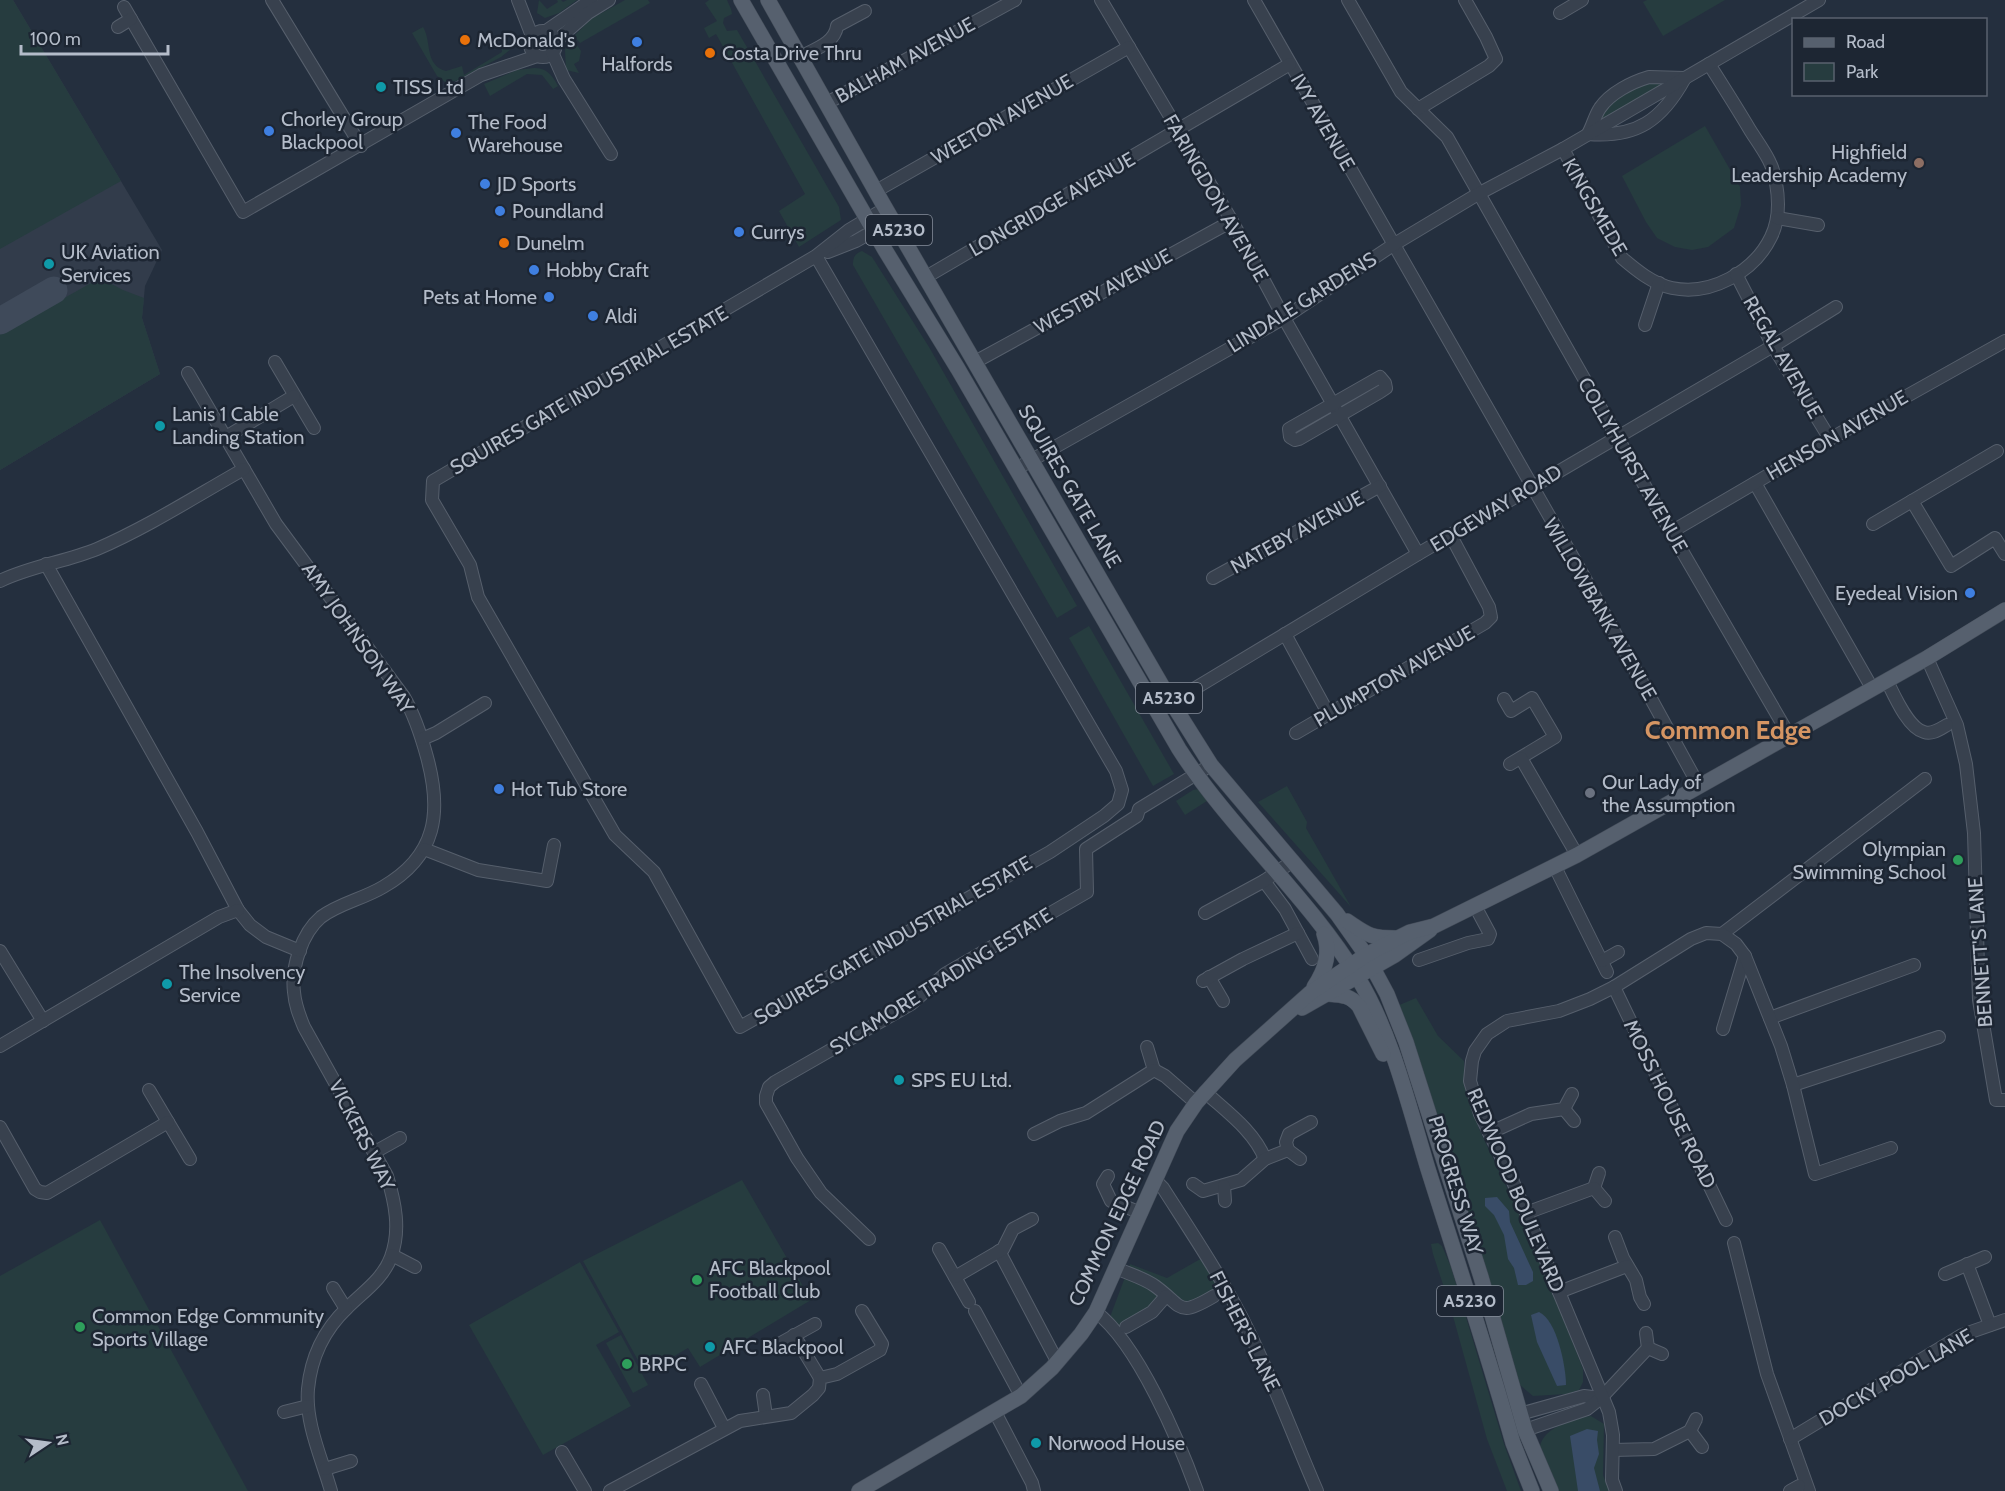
<svg xmlns="http://www.w3.org/2000/svg" width="2005" height="1491" viewBox="0 0 2005 1491" font-family="Cabin,sans-serif">
  <style>
    .airport { fill: #323c4b }
    .green { fill: #263c3f }
    .water { fill: #394c67 }
    .lines { fill: none; stroke-linecap: round; stroke-linejoin: round }
    .taxiway { stroke: #3f4a5a; stroke-width: 27 }
    .minor-casing { stroke: #565f6c; stroke-width: 14 }
    .major-casing { stroke: #414a57; stroke-width: 16 }
    .minor { stroke: #38414e; stroke-width: 12 }
    .major { stroke: #56606e; stroke-width: 15 }
    .food-dot { fill: #e8710a; stroke: #1d2633; stroke-width: 2 }
    .shop-dot { fill: #3f7fe0; stroke: #1d2633; stroke-width: 2 }
    .culture-dot { fill: #0f9aa8; stroke: #1d2633; stroke-width: 2 }
    .education-dot { fill: #8d6e63; stroke: #1d2633; stroke-width: 2 }
    .worship-dot { fill: #6b7280; stroke: #1d2633; stroke-width: 2 }
    .leisure-dot { fill: #2e9e5b; stroke: #1d2633; stroke-width: 2 }
    .labels { text-anchor: middle; stroke-width: 5; stroke-linejoin: round; paint-order: stroke }
    .shield { fill: #1d2633; stroke: #878f9c; stroke-width: 1.5 }
    .shield-label { font-size: 18px; font-weight: bold; fill: #b4bcc9 }
    .poi-label { font-size: 20px; fill: #b4bcc9; stroke: #1d2633; text-anchor: start }
    .street-label { font-size: 20px; fill: #b4bcc9; stroke: #1d2633 }
    .district-label { font-size: 26px; font-weight: bold; fill: #d59563; stroke: #1d2633 }
  </style>
  <rect width="100%" height="100%" fill="#242f3e"/>
  <polygon class="airport" points="0,0 13,0 162,250 145,286 142,318 160,374 0,470"/>
  <g class="green">
    <polygon points="0,0 13,0 121,181 0,249"/>
    <polygon points="539,0 547,9 558,2 557,0 561,0 563,2 567,0 577,0 559,13 545,18 537,13"/>
    <polygon points="625,0 648,0 650,3 580,43 574,36 591,19"/>
    <polygon points="709,0 727,0 731,9 732,14 724,18 723,23 727,31 737,30 839,207 841,220 799,247 779,211 805,194 716,34 709,38 704,28 717,21 705,3"/>
    <polygon points="1647,0 1725,0 1663,36 1643,2"/>
    <path d="M 423,27 C 432,41 424,65 446,71 L 462,66 L 464,75 L 502,52 L 502,43 L 511,49 L 501,57 L 456,81 L 445,82 L 437,76 L 412,33 Z"/>
    <polygon points="572,38 581,51 579,61 574,64 579,73 566,70 565,50"/>
    <path d="M 534,68 C 547,68 552,75 558,86 L 553,89 L 542,75 L 527,74 L 490,96 L 484,84 L 517,70 Z"/>
    <polygon points="1675,77 1593,125 1626,87"/>
    <polygon points="1705,126 1740,187 1741,205 1734,228 1708,247 1692,250 1675,247 1657,238 1646,222 1622,176"/>
    <path d="M 862,251 L 872,257 L 929,347 L 1077,606 L 1057,618 L 853,265 C 853,258 854,254 862,251 Z"/>
    <polygon points="100,278 123,290 144,298 142,318 160,374 0,470 0,334"/>
    <polygon points="1089,626 1174,774 1153,786 1069,638"/>
    <polygon points="1287,786 1307,822 1306,828 1351,907 1258,802"/>
    <polygon points="1199,789 1210,799 1185,815 1176,801 1193,790"/>
    <polygon points="1416,998 1438,1036 1464,1061 1464,1085 1479,1129 1535,1247 1583,1369 1583,1382 1579,1390 1567,1394 1533,1396 1520,1385 1504,1329 1397,1006"/>
    <polygon points="742,1180 811,1300 700,1367 688,1348 645,1373 583,1261"/>
    <polygon points="100,1220 248,1491 0,1491 0,1276"/>
    <polygon points="1438,1243 1442,1246 1451,1267 1504,1444 1521,1491 1507,1491 1487,1439 1451,1309 1433,1254 1431,1244"/>
    <polygon points="1202,1258 1221,1292 1191,1309 1166,1297 1120,1330 1110,1317 1130,1264 1167,1278"/>
    <polygon points="580,1262 619,1332 596,1345 631,1406 543,1455 469,1325"/>
    <polygon points="621,1335 648,1385 633,1393 606,1343"/>
    <path d="M 1591,1416 L 1604,1424 L 1603,1475 L 1609,1491 L 1558,1491 C 1553,1480 1542,1462 1540,1452 C 1537,1429 1574,1418 1591,1416 Z"/>
  </g>
  <g class="water">
    <polygon points="1497,1197 1509,1211 1510,1222 1533,1272 1533,1281 1526,1285 1518,1285 1514,1268 1508,1259 1504,1235 1494,1215 1485,1206 1485,1198"/>
    <path d="M 1539,1312 C 1557,1320 1566,1367 1566,1385 L 1557,1386 L 1537,1342 L 1531,1315 Z"/>
    <polygon points="1587,1429 1598,1431 1597,1440 1599,1454 1594,1468 1600,1491 1578,1491 1570,1436"/>
  </g>
  <g class="lines">
    <polyline class="taxiway" points="0,321 54,290"/>
    <defs>
      <g id="minor">
        <polyline points="272,0 361,146"/>
        <polyline points="518,0 532,36"/>
        <polyline points="1101,0 1232,221 1284,318 1418,554"/>
        <polyline points="1254,0 1583,575 1699,786"/>
        <polyline points="1348,0 1401,92 1447,137 1671,532 1789,735"/>
        <polyline points="124,7 243,212 481,75 537,56"/>
        <polyline points="1560,13 1582,0"/>
        <polyline points="118,27 131,19"/>
        <circle cx="543" cy="44" r="13"/>
        <polyline points="546,31 591,0"/>
        <polyline points="556,41 588,13 609,0"/>
        <polyline points="552,52 564,79 611,154"/>
        <path d="M 800,57 C 815,49 835,43 837,26 L 865,11"/>
        <path d="M 1649,77 L 1685,78 C 1662,120 1637,138 1588,134 C 1593,125 1595,115 1600,108 C 1610,93 1632,82 1649,77 Z"/>
        <polyline points="827,103 1015,0"/>
        <polyline points="1418,109 1489,66 1496,59 1486,37 1465,0"/>
        <path d="M 1563,149 L 1622,258 C 1636,270 1653,284 1672,288 C 1711,296 1754,272 1771,237 C 1779,221 1779,200 1776,183 C 1774,163 1760,146 1750,130 C 1737,108 1723,86 1709,64"/>
        <polyline points="876,191 1129,47"/>
        <polyline points="1777,218 1818,225"/>
        <polyline points="828,252 856,241 893,220"/>
        <polyline points="816,256 1116,771 1122,790 1118,804 1104,816 1050,852 740,1027 654,872 615,835 478,597 470,565 432,500 433,481 816,256 849,230 886,208"/>
        <polyline points="1736,274 1773,346 1830,439"/>
        <polyline points="926,277 1290,64"/>
        <polyline points="1645,325 1659,283"/>
        <polyline points="275,362 314,428"/>
        <polyline points="975,362 1232,221"/>
        <path d="M 188,373 L 276,524 L 404,697 C 415,716 421,735 427,757 C 442,812 437,856 383,887 C 363,899 340,903 321,917 C 302,933 291,967 294,992 C 295,1005 299,1015 304,1027 L 387,1176 C 395,1202 401,1230 391,1257 C 383,1279 363,1292 347,1308 C 324,1330 311,1357 308,1389 C 305,1423 322,1459 331,1491"/>
        <polygon points="1380,377 1385,383 1386,388 1380,392 1299,439 1295,440 1290,437 1289,429 1294,426"/>
        <polyline points="226,437 294,396"/>
        <polyline points="1016,469 1284,318 1393,245 1478,194 1563,149 1819,0"/>
        <polyline points="1755,483 1872,688"/>
        <polyline points="1912,501 1997,451"/>
        <polyline points="1873,524 1912,501 1951,566 1995,538 2005,554"/>
        <polyline points="1671,532 1830,439 2005,341"/>
        <polyline points="46,564 197,832 238,910 250,925 266,937 300,951"/>
        <polyline points="1213,578 1380,486"/>
        <path d="M 0,581 C 31,566 65,562 97,549 C 148,527 196,496 244,469"/>
        <polyline points="1285,634 1328,713"/>
        <polyline points="1927,658 1957,725 1966,764 1974,833 1979,1000 1996,1100 2005,1100"/>
        <path d="M 1887,681 C 1894,695 1908,728 1924,732 C 1932,735 1940,729 1947,725"/>
        <polyline points="1504,699 1511,711 1532,698 1555,737 1510,764"/>
        <polyline points="1164,707 1418,554 1773,346 1836,307"/>
        <polyline points="1296,733 1485,623 1491,617 1489,607 1451,536"/>
        <polyline points="422,739 436,733 485,703"/>
        <polyline points="1521,758 1577,855"/>
        <polyline points="424,849 478,870 547,881 554,845"/>
        <polyline points="1555,867 1607,972"/>
        <polyline points="1264,881 1285,909 1312,959"/>
        <polyline points="1205,913 1264,881 1293,861"/>
        <polyline points="1722,934 1925,779"/>
        <polyline points="0,951 43,1021"/>
        <polyline points="1419,960 1468,943 1488,939 1490,934 1475,906"/>
        <polyline points="1602,961 1618,952"/>
        <polyline points="1209,977 1223,1001"/>
        <polyline points="1203,981 1243,959 1298,933"/>
        <polyline points="1614,987 1726,1220"/>
        <polyline points="1770,1018 1914,965"/>
        <polyline points="1723,1029 1745,956"/>
        <polyline points="0,1046 219,917 238,910"/>
        <polyline points="1147,1047 1154,1070"/>
        <polyline points="1793,1085 1939,1037"/>
        <polyline points="149,1090 190,1159"/>
        <path d="M 1205,1092 C 1227,1112 1254,1131 1265,1159"/>
        <polyline points="1564,1109 1574,1121"/>
        <polyline points="0,1127 35,1189 40,1192 47,1193 168,1122"/>
        <polyline points="1489,1133 1531,1114 1564,1109 1572,1094"/>
        <polyline points="1034,1134 1060,1121 1086,1113 1154,1070 1165,1076 1196,1103"/>
        <polyline points="1288,1150 1300,1159"/>
        <polyline points="375,1152 400,1138"/>
        <polyline points="1108,1176 1103,1184 1111,1201 1141,1213"/>
        <path d="M 1155,1180 L 1163,1188 C 1193,1235 1224,1281 1248,1330 C 1274,1383 1294,1438 1317,1491"/>
        <polyline points="1193,1184 1203,1191 1241,1180 1265,1159 1288,1150 1286,1142 1289,1134 1311,1122"/>
        <polyline points="1224,1186 1225,1201"/>
        <polyline points="1594,1188 1599,1173"/>
        <polyline points="1526,1213 1594,1188 1605,1201"/>
        <polyline points="1615,1237 1623,1258 1636,1280 1640,1297 1644,1304"/>
        <polyline points="869,1239 821,1193 797,1158 766,1103 766,1096 769,1087 775,1082 911,1004 945,974 1087,892 1086,849 1137,816 1139,809 1211,765"/>
        <polyline points="1734,1243 1767,1374 1809,1491"/>
        <polyline points="939,1249 969,1302"/>
        <polyline points="999,1251 1057,1361"/>
        <polyline points="392,1255 415,1267"/>
        <polyline points="1967,1264 1990,1325"/>
        <path d="M 1116,1268 C 1129,1274 1144,1278 1155,1286 C 1184,1307 1177,1318 1214,1296"/>
        <polyline points="1945,1274 1985,1257"/>
        <polyline points="955,1277 1003,1249 1013,1229 1032,1219"/>
        <polyline points="333,1288 346,1309"/>
        <polyline points="1559,1292 1627,1266"/>
        <polyline points="975,1311 1021,1396"/>
        <path d="M 1096,1312 C 1138,1344 1179,1441 1197,1491"/>
        <polyline points="1126,1327 1152,1312 1166,1296"/>
        <polyline points="1646,1333 1648,1348"/>
        <polyline points="794,1335 820,1378"/>
        <polyline points="779,1344 815,1324"/>
        <polyline points="701,1384 724,1428"/>
        <polyline points="763,1395 766,1416"/>
        <polyline points="284,1412 308,1406"/>
        <polyline points="995,1412 1032,1483 1034,1491"/>
        <polyline points="1520,1414 1584,1396 1601,1398"/>
        <polyline points="1525,1430 1587,1409 1601,1398 1648,1348 1662,1354"/>
        <polyline points="1690,1431 1696,1419"/>
        <polyline points="1790,1439 1962,1335 2005,1320"/>
        <polyline points="1613,1450 1654,1449 1690,1431 1702,1447"/>
        <polyline points="562,1452 585,1491"/>
        <polyline points="325,1469 351,1461"/>
        <polyline points="610,1491 740,1421 791,1413 813,1395 819,1388 820,1378 837,1374 880,1350 882,1344 862,1311"/>
        <polyline points="1616,1491 1612,1480 1613,1435 1609,1412 1511,1177 1480,1114 1470,1081 1472,1061 1475,1051 1487,1034 1507,1021 1559,1011 1590,999 1614,987 1691,939 1706,933 1722,934 1736,944 1745,956 1781,1046 1793,1085 1815,1174 1891,1148"/>
        <polyline points="1790,1491 1799,1486"/>
      </g>
      <g id="major">
        <path d="M 741,0 L 885,250 L 958,369 L 1179,749 C 1231,830 1307,895 1358,978 C 1392,1034 1409,1107 1428,1169 C 1457,1261 1487,1351 1513,1443 L 1532,1491"/>
        <polyline points="768,0 883,204 1172,703 1211,765 1337,914 1366,955 1387,994 1406,1042 1481,1277 1525,1430 1551,1491"/>
        <path d="M 1347,921 C 1368,935 1370,938 1396,938"/>
        <path d="M 1314,987 C 1325,971 1331,953 1324,934"/>
        <path d="M 1328,994 C 1341,995 1350,995 1359,1006 L 1383,1054"/>
        <polyline points="1302,1008 1395,955 1430,930"/>
        <polyline points="859,1491 1021,1396 1052,1368 1081,1334 1096,1312 1177,1131 1196,1103 1235,1060 1310,993 1366,955 1398,938 1410,932 1434,926 1577,855 1927,658 2005,610"/>
      </g>
    </defs>
    <use href="#minor" class="minor-casing"/>
    <use href="#major" class="major-casing"/>
    <use href="#minor" class="minor"/>
    <use href="#major" class="major"/>
  </g>
  <g class="food-dot">
    <circle cx="465" cy="40" r="6"/>
    <circle cx="710" cy="53" r="6"/>
    <circle cx="504" cy="243" r="6"/>
  </g>
  <g class="shop-dot">
    <circle cx="637" cy="42" r="6"/>
    <circle cx="269" cy="131" r="6"/>
    <circle cx="456" cy="133" r="6"/>
    <circle cx="485" cy="184" r="6"/>
    <circle cx="500" cy="211" r="6"/>
    <circle cx="739" cy="232" r="6"/>
    <circle cx="534" cy="270" r="6"/>
    <circle cx="549" cy="297" r="6"/>
    <circle cx="593" cy="316" r="6"/>
    <circle cx="1970" cy="593" r="6"/>
    <circle cx="499" cy="789" r="6"/>
  </g>
  <g class="culture-dot">
    <circle cx="381" cy="87" r="6"/>
    <circle cx="49" cy="264" r="6"/>
    <circle cx="160" cy="426" r="6"/>
    <circle cx="167" cy="984" r="6"/>
    <circle cx="899" cy="1080" r="6"/>
    <circle cx="710" cy="1347" r="6"/>
    <circle cx="1036" cy="1443" r="6"/>
  </g>
  <circle class="education-dot" cx="1919" cy="163" r="6"/>
  <circle class="worship-dot" cx="1590" cy="793" r="6"/>
  <g class="leisure-dot">
    <circle cx="1958" cy="860" r="6"/>
    <circle cx="697" cy="1280" r="6"/>
    <circle cx="80" cy="1327" r="6"/>
    <circle cx="627" cy="1364" r="6"/>
  </g>
  <g class="labels">
    <g class="shield">
      <rect x="866" y="215" width="66" height="30" rx="4.5"/>
      <rect x="1136" y="683" width="66" height="30" rx="4.5"/>
      <rect x="1437" y="1286" width="66" height="30" rx="4.5"/>
    </g>
    <g class="shield-label">
      <text x="899" y="236">A5230</text>
      <text x="1169" y="704">A5230</text>
      <text x="1470" y="1307">A5230</text>
    </g>
    <g class="poi-label">
      <text x="477" y="47">McDonald's</text>
      <text x="722" y="60">Costa Drive Thru</text>
      <text x="637" y="71" text-anchor="middle">Halfords</text>
      <text x="393" y="94">TISS Ltd</text>
      <text x="281" y="126">Chorley Group<tspan x="281" dy="23">Blackpool</tspan></text>
      <text x="468" y="129">The Food<tspan x="468" dy="23">Warehouse</tspan></text>
      <text x="1907" y="159" text-anchor="end">Highfield<tspan x="1907" dy="23">Leadership Academy</tspan></text>
      <text x="497" y="191">JD Sports</text>
      <text x="512" y="218">Poundland</text>
      <text x="751" y="239">Currys</text>
      <text x="516" y="250">Dunelm</text>
      <text x="61" y="259">UK Aviation<tspan x="61" dy="23">Services</tspan></text>
      <text x="546" y="277">Hobby Craft</text>
      <text x="537" y="304" text-anchor="end">Pets at Home</text>
      <text x="605" y="323">Aldi</text>
      <text x="172" y="421">Lanis 1 Cable<tspan x="172" dy="23">Landing Station</tspan></text>
      <text x="1958" y="600" text-anchor="end">Eyedeal Vision</text>
      <text x="1602" y="789">Our Lady of<tspan x="1602" dy="23">the Assumption</tspan></text>
      <text x="511" y="796">Hot Tub Store</text>
      <text x="1946" y="856" text-anchor="end">Olympian<tspan x="1946" dy="23">Swimming School</tspan></text>
      <text x="179" y="979">The Insolvency<tspan x="179" dy="23">Service</tspan></text>
      <text x="911" y="1087">SPS EU Ltd.</text>
      <text x="709" y="1275">AFC Blackpool<tspan x="709" dy="23">Football Club</tspan></text>
      <text x="92" y="1323">Common Edge Community<tspan x="92" dy="23">Sports Village</tspan></text>
      <text x="722" y="1354">AFC Blackpool</text>
      <text x="639" y="1371">BRPC</text>
      <text x="1048" y="1450">Norwood House</text>
    </g>
    <g class="street-label">
      <text transform="translate(905 60) rotate(-29)" y="7">BALHAM AVENUE</text>
      <text transform="translate(1002 119) rotate(-30)" y="7">WEETON AVENUE</text>
      <text transform="translate(1323 122) rotate(60)" y="7">IVY AVENUE</text>
      <text transform="translate(1216 198) rotate(60)" y="7">FARINGDON AVENUE</text>
      <text transform="translate(1052 204) rotate(-30)" y="7">LONGRIDGE AVENUE</text>
      <text transform="translate(1595 207) rotate(60)" y="7">KINGSMEDE</text>
      <text transform="translate(1103 291) rotate(-29)" y="7">WESTBY AVENUE</text>
      <text transform="translate(1302 302) rotate(-32)" y="7">LINDALE GARDENS</text>
      <text transform="translate(1783 357) rotate(60)" y="7">REGAL AVENUE</text>
      <text transform="translate(589 390) rotate(-30)" y="7">SQUIRES GATE INDUSTRIAL ESTATE</text>
      <text transform="translate(1837 435) rotate(-30)" y="7">HENSON AVENUE</text>
      <text transform="translate(1633 465) rotate(60)" y="7">COLLYHURST AVENUE</text>
      <text transform="translate(1070 486) rotate(60)" y="7">SQUIRES GATE LANE</text>
      <text transform="translate(1496 508) rotate(-31)" y="7">EDGEWAY ROAD</text>
      <text transform="translate(1297 532) rotate(-29)" y="7">NATEBY AVENUE</text>
      <text transform="translate(1600 609) rotate(60)" y="7">WILLOWBANK AVENUE</text>
      <text transform="translate(358 638) rotate(55)" y="7">AMY JOHNSON WAY</text>
      <text transform="translate(1394 676) rotate(-30)" y="7">PLUMPTON AVENUE</text>
      <text transform="translate(893 940) rotate(-30)" y="7">SQUIRES GATE INDUSTRIAL ESTATE</text>
      <text transform="translate(1980 952) rotate(-94)" y="7">BENNETT'S LANE</text>
      <text transform="translate(941 981) rotate(-32)" y="7">SYCAMORE TRADING ESTATE</text>
      <text transform="translate(1670 1104) rotate(64)" y="7">MOSS HOUSE ROAD</text>
      <text transform="translate(362 1135) rotate(63)" y="7">VICKERS WAY</text>
      <text transform="translate(1456 1185) rotate(73)" y="7">PROGRESS WAY</text>
      <text transform="translate(1516 1190) rotate(67)" y="7">REDWOOD BOULEVARD</text>
      <text transform="translate(1117 1213) rotate(-65)" y="7">COMMON EDGE ROAD</text>
      <text transform="translate(1245 1331) rotate(63)" y="7">FISHER'S LANE</text>
      <text transform="translate(1896 1377) rotate(-30)" y="7">DOCKY POOL LANE</text>
    </g>
    <g class="district-label">
      <text x="1728" y="739">Common Edge</text>
    </g>
  </g>
  <rect x="1792" y="18" width="195" height="78" fill="#1d2633" stroke="#59626f" stroke-width="1.5"/>
  <rect x="1804" y="38" width="30" height="9" fill="#56606e" stroke="#59626f" stroke-width="1.5"/>
  <text x="1846" y="48" font-size="18" fill="#b4bcc9">Road</text>
  <rect x="1804" y="63" width="30" height="18" fill="#263c3f" stroke="#59626f" stroke-width="1.5"/>
  <text x="1846" y="78" font-size="18" fill="#b4bcc9">Park</text>
  <g transform="translate(48 1443) rotate(77)" stroke="#1d2633" stroke-width="4.5" paint-order="stroke">
  <path d="M0-4.5L10 22L0 15L-10 22Z" fill="#b4bcc9"/>
  <text y="-9" font-size="16" font-weight="bold" text-anchor="middle" fill="#b4bcc9">N</text>
  </g>
  <path d="M21 45v9h147v-9" fill="none" stroke="#b4bcc9" stroke-width="3"/>
  <text x="30" y="45" font-size="18" fill="#b4bcc9" stroke="#1d2633" stroke-width="4.5" paint-order="stroke">100 m</text>
</svg>
